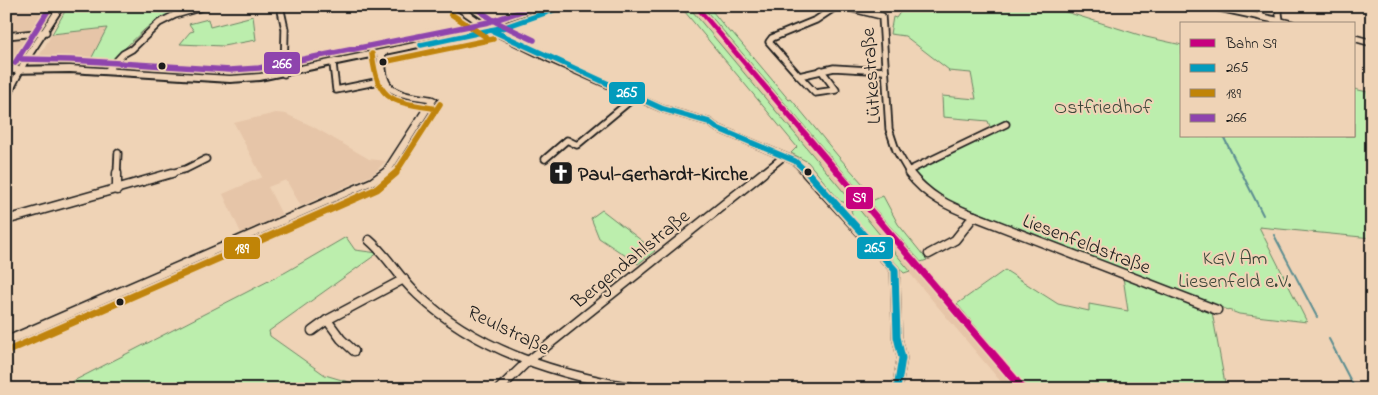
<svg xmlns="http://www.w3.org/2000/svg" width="1378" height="395" viewBox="0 0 1378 395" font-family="'Indie Flower',sans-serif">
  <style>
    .built { fill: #e6c5a8 }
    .green { fill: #bceead; stroke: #6c8564 }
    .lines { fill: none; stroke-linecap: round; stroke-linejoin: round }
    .stream { stroke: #5d8e91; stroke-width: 2 }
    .minor-far1-casing { stroke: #1c1c1c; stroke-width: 9 }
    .minor-casing { stroke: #1c1c1c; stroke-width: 11 }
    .tertiary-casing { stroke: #1c1c1c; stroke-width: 3 }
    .secondary-casing { stroke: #1c1c1c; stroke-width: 4 }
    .minor-far1 { stroke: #efd3b6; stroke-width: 5.5 }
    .minor { stroke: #efd3b6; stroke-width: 8 }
    .tertiary { fill: #efd3b6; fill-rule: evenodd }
    .secondary { fill: #efd3b6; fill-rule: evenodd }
    .bus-1-far1-casing { stroke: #efd3b6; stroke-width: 9 }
    .bus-1-casing { stroke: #efd3b6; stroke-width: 11 }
    .bus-2-far1-casing { stroke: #efd3b6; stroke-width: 9 }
    .bus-2-casing { stroke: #efd3b6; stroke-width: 11 }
    .bus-3-casing { stroke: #efd3b6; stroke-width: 9 }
    .bus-1-far1 { stroke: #039bbc; stroke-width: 5.5 }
    .bus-1 { stroke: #039bbc; stroke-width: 7 }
    .bus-2-far1 { stroke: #c08407; stroke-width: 5.5 }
    .bus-2 { stroke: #c08407; stroke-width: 7 }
    .bus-3 { stroke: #8e44ad; stroke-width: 5.5 }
    .rail-1-casing { stroke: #efd3b6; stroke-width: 3 }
    .rail-1 { fill: #c7007f; fill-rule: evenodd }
    .bus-dot { fill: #1c1c1c; stroke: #efd3b6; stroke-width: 2 }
    .labels { text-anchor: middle; stroke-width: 4; stroke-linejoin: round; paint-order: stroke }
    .street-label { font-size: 20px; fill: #1c1c1c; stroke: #efd3b6 }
    .park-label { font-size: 20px; fill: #3c4639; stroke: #efd3b6 }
    .poi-label { font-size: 20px; font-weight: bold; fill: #1c1c1c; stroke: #efd3b6; text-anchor: start }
    .line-badge { stroke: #efd3b6; stroke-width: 2 }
    .badge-label { font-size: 14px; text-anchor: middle; font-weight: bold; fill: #fff }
  </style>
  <rect width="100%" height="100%" fill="#efd3b6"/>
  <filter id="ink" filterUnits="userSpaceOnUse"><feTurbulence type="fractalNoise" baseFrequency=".02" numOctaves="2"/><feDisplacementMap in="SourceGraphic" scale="10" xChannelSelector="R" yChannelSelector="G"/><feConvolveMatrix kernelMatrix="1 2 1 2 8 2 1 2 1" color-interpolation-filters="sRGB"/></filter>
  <g filter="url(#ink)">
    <g class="built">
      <polygon points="6,6 11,8 55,6 40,28 6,33"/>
      <polygon points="688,6 702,6 864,196 864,198 913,252 1028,389 1007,389 865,220 857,207 858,205 848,198"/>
      <polygon points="108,28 88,64 41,62 37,60 52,34"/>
      <polygon points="29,37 32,37 31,39 17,58 6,64 6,39"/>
      <polygon points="276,113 286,114 312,126 369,159 386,161 372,175 301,206 286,180 268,187 282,215 241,233 223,194 262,177 234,123"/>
    </g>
    <g class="green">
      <polygon points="68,6 196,6 158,19 144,30 106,66 88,65 107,28 52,34"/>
      <polygon points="680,6 688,6 852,202 846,203 840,201 808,162 791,153 797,147"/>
      <polygon points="702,6 708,6 730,33 732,32 789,100 791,99 838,156 871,193 864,196"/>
      <polygon points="887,6 1047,6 1146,37 1182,45 1182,136 1354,136 1354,89 1372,93 1372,238 1259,227 1307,322 1239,314 1120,269 942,198 914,172 992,132 988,121 943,117 942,96 976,99 971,73 948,71 949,70 905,36 890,34 893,17 896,18 901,11"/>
      <polygon points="253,16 256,40 223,46 180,44 190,32 194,31 189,24 208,19 210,27"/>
      <polygon points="883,196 898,224 927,260 921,262 869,202"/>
      <polygon points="857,207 910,271 904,273 853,217 851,210"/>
      <polygon points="602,210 655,251 638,264 599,238 591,218"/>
      <polygon points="346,237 355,250 378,253 269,331 270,336 325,375 372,389 58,389 286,272"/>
      <polygon points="1005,270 1058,304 1089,311 1089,304 1128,311 1123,277 1212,312 1226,389 1028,389 957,304"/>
    </g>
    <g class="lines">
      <g class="stream">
        <polyline points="1223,136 1263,215"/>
        <polyline points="1274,235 1317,317"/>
        <polyline points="1329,339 1355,389"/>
      </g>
      <defs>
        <g id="minor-far1">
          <polyline points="280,6 285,29 284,74"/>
          <polyline points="456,6 491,30 550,59 663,109 709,122 717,128 795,161 807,174"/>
          <polyline points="837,6 816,20 772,38 769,42 799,76 834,68 885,71"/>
          <polyline points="841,6 882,16 889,129 896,150 910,174"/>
          <polyline points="1210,6 1280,21"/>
          <polyline points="1260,6 1261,17"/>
          <polyline points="1278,6 1280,21 1292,24"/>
          <polyline points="6,36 46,32"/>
          <polyline points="1354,38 1372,43"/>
          <polyline points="333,64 336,90 385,80"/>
          <polyline points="107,71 123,54 132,49 159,23 175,15 206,6"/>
          <polyline points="799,76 815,93 836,90 821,70"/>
          <polyline points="6,98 25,61 61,6"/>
          <polyline points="545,159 567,140 577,145 636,96"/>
          <polyline points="908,171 1006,124"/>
          <polyline points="117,174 118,153"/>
          <polyline points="168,174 186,169 206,159"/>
          <polyline points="762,174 783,157"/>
        </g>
        <g id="minor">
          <polyline points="806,173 895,270 897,337 902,358 897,389"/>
          <path d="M 909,173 C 927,196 948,206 974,216"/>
          <polyline points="117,190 117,173"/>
          <polyline points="6,220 172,173"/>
          <path d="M 369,240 C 388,256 399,278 417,294 C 478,352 561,376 642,389"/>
          <polyline points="929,254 955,240 974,216 1217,310"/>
          <polyline points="327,320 341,339 354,351"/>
          <polyline points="312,331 327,320 404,279"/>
          <polyline points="499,389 527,362 763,173"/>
        </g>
        <path id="tertiary" d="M 378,51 L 381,51 L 385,53 C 385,62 385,73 389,81 C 396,95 420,94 433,97 L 437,99 L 390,173 L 376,183 L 6,346 L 6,337 L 370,179 L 384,169 L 428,101 C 412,98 389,98 381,81 C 377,73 378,62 377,53 Z"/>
        <polygon id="secondary" points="557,6 570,6 491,32 260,80 230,82 70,72 6,73 6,67 70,66 230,76 260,74 489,28"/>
      </defs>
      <use href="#minor-far1" class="minor-far1-casing"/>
      <use href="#minor" class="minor-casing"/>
      <use href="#tertiary" class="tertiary-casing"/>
      <use href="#secondary" class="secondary-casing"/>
      <use href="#minor-far1" class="minor-far1"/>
      <use href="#minor" class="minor"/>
      <use href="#tertiary" class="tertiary"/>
      <use href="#secondary" class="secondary"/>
      <defs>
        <g id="bus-1-far1">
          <polyline points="491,30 663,109 709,122 717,128 795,161 809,174"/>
          <polyline points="421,45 505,27 565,6"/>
        </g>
        <polyline id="bus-1" points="808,173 895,270 897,337 902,358 897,389"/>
        <g id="bus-2-far1">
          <polyline points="451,14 486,37"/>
          <path d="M 372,54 C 378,100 389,101 432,108"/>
          <polyline points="383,62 493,39"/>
          <polyline points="395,174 440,104"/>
        </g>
        <polyline id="bus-2" points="10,350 377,189 396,173"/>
        <g id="bus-3">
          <polyline points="473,6 496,22 534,40"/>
          <polyline points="22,59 71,60 230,70 259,68 489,22 537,6"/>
          <polyline points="15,63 51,6"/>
        </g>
      </defs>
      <use href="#bus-1-far1" class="bus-1-far1-casing"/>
      <use href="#bus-1" class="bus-1-casing"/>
      <use href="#bus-2-far1" class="bus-2-far1-casing"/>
      <use href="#bus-2" class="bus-2-casing"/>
      <use href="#bus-3" class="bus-3-casing"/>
      <use href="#bus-1-far1" class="bus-1-far1"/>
      <use href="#bus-1" class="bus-1"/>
      <use href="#bus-2-far1" class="bus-2-far1"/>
      <use href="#bus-2" class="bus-2"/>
      <use href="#bus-3" class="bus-3"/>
      <defs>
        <polygon id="rail-1" points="693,6 699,6 1028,389 1017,389"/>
      </defs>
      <use href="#rail-1" class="rail-1-casing"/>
      <use href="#rail-1" class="rail-1"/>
    </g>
  </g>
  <defs>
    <symbol id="church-square" viewBox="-11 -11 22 22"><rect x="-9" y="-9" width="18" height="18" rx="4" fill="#1c1c1c" stroke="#efd3b6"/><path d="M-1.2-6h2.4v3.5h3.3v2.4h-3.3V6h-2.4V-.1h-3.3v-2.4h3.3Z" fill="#fff"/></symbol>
  </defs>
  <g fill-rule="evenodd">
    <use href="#church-square" x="547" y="159" width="28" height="28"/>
  </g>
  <g class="bus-dot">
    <circle cx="383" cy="62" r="4.5"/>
    <circle cx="162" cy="66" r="4.5"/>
    <circle cx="808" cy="172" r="4.5"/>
    <circle cx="120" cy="302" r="4.5"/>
  </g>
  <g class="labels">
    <g class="street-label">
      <text transform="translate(870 76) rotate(-94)" y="7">Lütkestraße</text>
      <text transform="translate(1087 243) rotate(21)" y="7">Liesenfeldstraße</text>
      <text transform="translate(630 258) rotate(-39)" y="7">Bergendahlstraße</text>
      <text transform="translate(509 329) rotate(26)" y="7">Reulstraße</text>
    </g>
    <g class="park-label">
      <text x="1103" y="113">Ostfriedhof</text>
      <text x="1235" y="264">KGV Am<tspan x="1235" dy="23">Liesenfeld e.V.</tspan></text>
    </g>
    <g class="poi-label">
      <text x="578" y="180">Paul-Gerhardt-Kirche</text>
    </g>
  </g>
  <g class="line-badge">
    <rect x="263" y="51" width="38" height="24" rx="5" fill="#8e44ad"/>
    <rect x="608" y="81" width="38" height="24" rx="5" fill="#039bbc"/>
    <rect x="845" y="186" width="29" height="24" rx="5" fill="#c7007f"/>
    <rect x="856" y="236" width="38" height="24" rx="5" fill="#039bbc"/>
    <rect x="223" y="236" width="38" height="24" rx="5" fill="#c08407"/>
  </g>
  <g class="badge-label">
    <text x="282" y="68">266</text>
    <text x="627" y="97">265</text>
    <text x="859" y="202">S9</text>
    <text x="875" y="252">265</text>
    <text x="242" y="253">189</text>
  </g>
  <rect width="1378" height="395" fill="none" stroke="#efd3b6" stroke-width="25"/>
  <rect x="12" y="12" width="1353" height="370" fill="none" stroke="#1c1c1c" stroke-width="2" filter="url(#ink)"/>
  <rect x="1180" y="22" width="175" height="115" fill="#efd3b6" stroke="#9b8a78"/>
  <rect x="1190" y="39" width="25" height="8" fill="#c7007f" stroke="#9b8a78"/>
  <text x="1226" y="48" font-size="15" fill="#1c1c1c">Bahn S9</text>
  <rect x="1190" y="64" width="25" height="8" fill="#039bbc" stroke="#9b8a78"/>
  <text x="1226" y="72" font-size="15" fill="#1c1c1c">265</text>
  <rect x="1190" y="89" width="25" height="8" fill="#c08407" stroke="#9b8a78"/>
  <text x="1226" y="98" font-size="15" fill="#1c1c1c">189</text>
  <rect x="1190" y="114" width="25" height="8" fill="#8e44ad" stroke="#9b8a78"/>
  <text x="1226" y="122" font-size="15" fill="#1c1c1c">266</text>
</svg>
